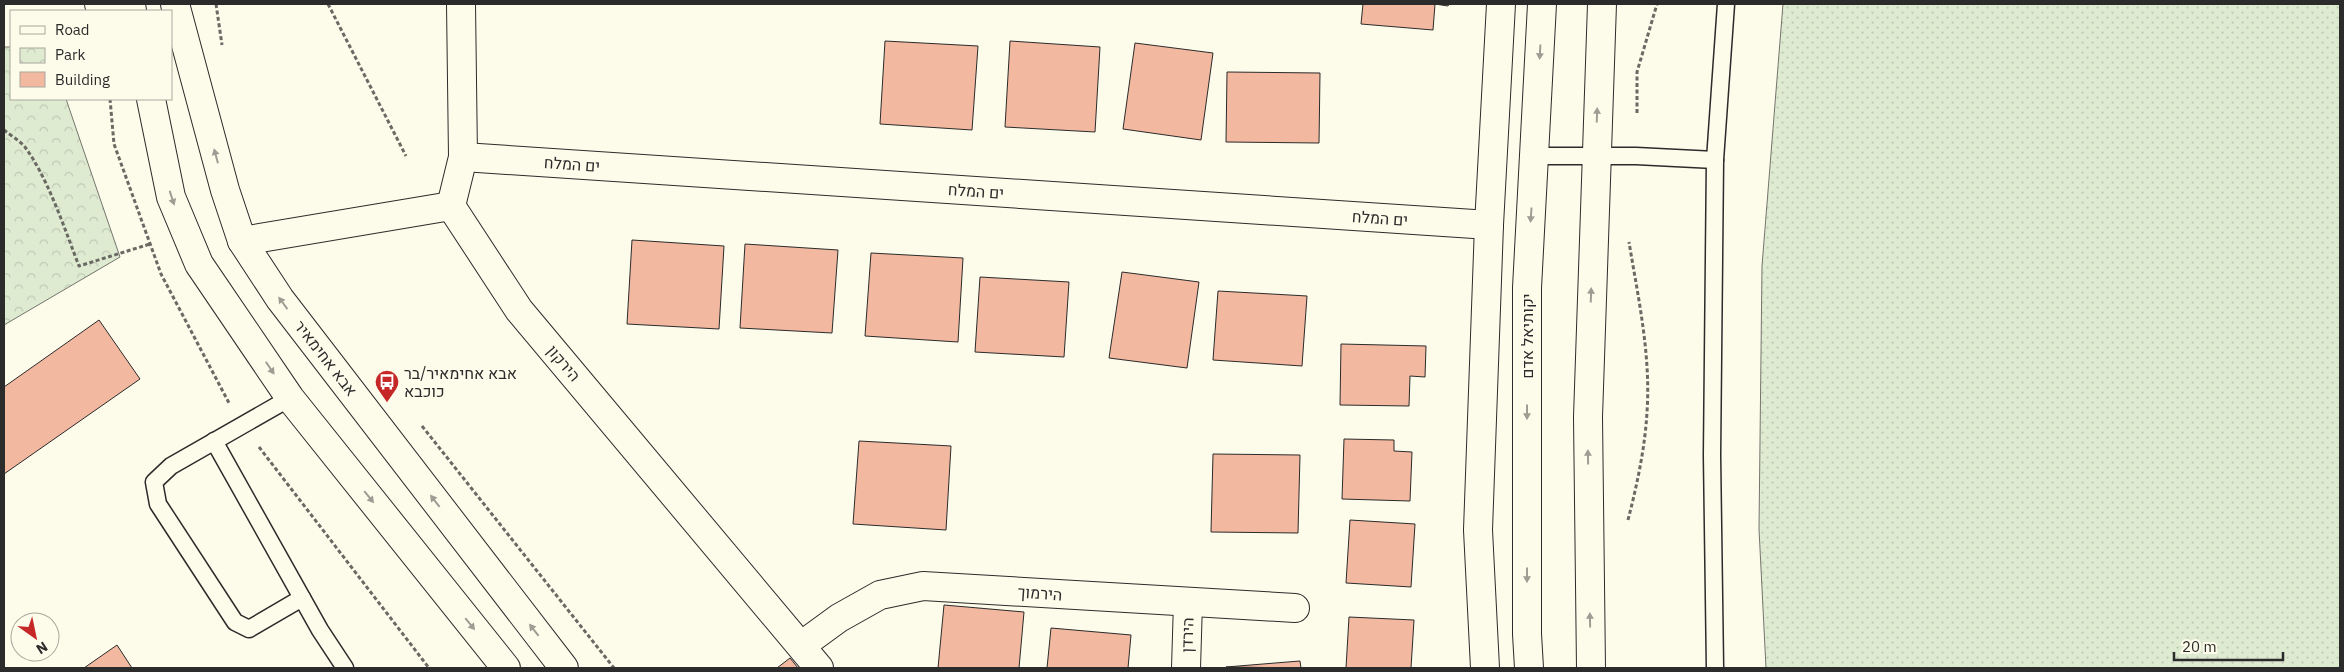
<svg xmlns="http://www.w3.org/2000/svg" width="2344" height="672" viewBox="0 0 2344 672" font-family="'IBM Plex Sans',Heebo,sans-serif">
  <style>
    .grass { fill: url(#grass-dots); stroke: #74746e }
    .park { fill: url(#park-crowns); stroke: #74746e }
    .building { fill: #f2b8a0; stroke: #2b2b2b }
    .lines { fill: none; stroke-linecap: round; stroke-linejoin: round }
    .service-casing { stroke: #2b2b2b; stroke-width: 19 }
    .minor-casing { stroke: #2b2b2b; stroke-width: 30 }
    .tertiary-casing { stroke: #2b2b2b; stroke-width: 30 }
    .secondary-casing { stroke: #2b2b2b; stroke-width: 30 }
    .path { stroke: #6a6964; stroke-width: 3; stroke-dasharray: 4 2.5; stroke-linecap: butt }
    .service { stroke: #fdfbea; stroke-width: 16 }
    .minor { stroke: #fdfbea; stroke-width: 28 }
    .tertiary { stroke: #fdfbea; stroke-width: 28 }
    .secondary { stroke: #fdfbea; stroke-width: 28 }
    .oneway { fill: #9e9d94 }
    .labels { text-anchor: middle; stroke-width: 4; stroke-linejoin: round; paint-order: stroke }
    .street-label { font-size: 16px; fill: #2b2b2b; stroke: #fdfbea }
    .poi-label { font-size: 16px; fill: #2b2b2b; stroke: #fdfbea; text-anchor: start }
  </style>
  <defs>
    <pattern id="grass-dots" width="8" height="8" patternUnits="userSpaceOnUse" patternTransform="scale(1.25)"><rect width="8" height="8" fill="#deebd1"/><path d="M2 2h.1M6 6h.1" fill="none" stroke="#bfcab4" stroke-width="1.8" stroke-linecap="round"/></pattern>
    <pattern id="park-crowns" width="20" height="18" patternUnits="userSpaceOnUse" patternTransform="scale(1.25)"><rect width="20" height="18" fill="#deebd1"/><path d="M2 6a3 3 0 1 1 6 0M12 15a3 3 0 1 1 6 0" fill="none" stroke="#bfcab4"/></pattern>
  </defs>
  <rect width="100%" height="100%" fill="#fdfbea"/>
  <polygon class="grass" points="1783,4 2340,4 2340,668 1766,668 1759,529 1762,266"/>
  <polygon class="park" points="4,47 11,47 11,99 66,99 120,257 4,325"/>
  <g class="building">
    <polygon points="1363,4 1449,4 1448,6 1435,4 1433,30 1361,24"/>
    <polygon points="885,41 978,46 972,130 880,124"/>
    <polygon points="1010,41 1100,47 1095,132 1005,127"/>
    <polygon points="1135,43 1213,53 1201,140 1123,129"/>
    <polygon points="1227,72 1320,73 1319,143 1226,142"/>
    <polygon points="632,240 724,246 719,329 627,324"/>
    <polygon points="745,244 838,250 832,333 740,328"/>
    <polygon points="871,253 963,258 958,342 865,336"/>
    <polygon points="1122,272 1199,282 1187,368 1109,358"/>
    <polygon points="980,277 1069,282 1064,357 975,352"/>
    <polygon points="1218,291 1307,296 1302,366 1213,360"/>
    <polygon points="99,320 140,379 4,474 4,387"/>
    <polygon points="1341,344 1426,346 1425,377 1410,376 1409,406 1340,405"/>
    <polygon points="1344,439 1394,440 1394,451 1412,452 1410,501 1342,499"/>
    <polygon points="859,441 951,446 946,530 853,524"/>
    <polygon points="1213,454 1300,455 1298,533 1211,532"/>
    <polygon points="1350,520 1415,524 1411,587 1346,583"/>
    <polygon points="944,605 1024,612 1019,668 938,668"/>
    <polygon points="1349,617 1414,620 1411,668 1346,668"/>
    <polygon points="1051,628 1131,635 1128,668 1047,668"/>
    <polygon points="117,645 132,668 84,668"/>
    <polygon points="790,658 798,668 777,668"/>
    <polygon points="1300,661 1301,668 1226,667"/>
  </g>
  <g class="lines">
    <defs>
      <g id="service">
        <polyline points="1535,156 1636,156 1715,160"/>
        <polyline points="290,398 171,466 154,482 158,504 235,622 249,629 302,598"/>
        <polyline points="214,441 320,630 345,668"/>
        <polyline points="1715,668 1712,455 1715,160 1726,4"/>
      </g>
      <g id="minor">
        <polyline points="461,4 463,157 451,206 519,310 819,668"/>
        <polyline points="463,157 1489,225"/>
        <polyline points="242,241 451,206"/>
        <polyline points="802,645 839,618 880,595 923,586 1295,608"/>
        <polyline points="1186,668 1188,602"/>
        <polyline points="1485,668 1478,530 1489,225 1501,4"/>
      </g>
      <g id="tertiary">
        <polyline points="131,4 132,11"/>
        <polyline points="175,4 225,190 242,241 280,299 564,668"/>
        <polyline points="151,99 171,197 199,264 290,398 506,668"/>
      </g>
      <g id="secondary">
        <polyline points="99,4 107,11"/>
        <polyline points="1529,668 1527,634 1527,288 1542,4"/>
        <polyline points="1591,668 1588,417 1602,4"/>
      </g>
    </defs>
    <use href="#service" class="service-casing"/>
    <use href="#minor" class="minor-casing"/>
    <use href="#tertiary" class="tertiary-casing"/>
    <use href="#secondary" class="secondary-casing"/>
    <g class="path">
      <polyline points="216,4 222,45"/>
      <polyline points="328,4 406,156"/>
      <polyline points="110,99 114,144 161,274 229,403"/>
      <polyline points="1637,113 1637,72 1657,4"/>
      <path d="M 4,130 C 10,135 19,140 25,147 C 48,178 65,230 79,266 L 150,244"/>
      <polyline points="422,426 614,668"/>
      <polyline points="259,447 429,668"/>
      <path d="M 1628,520 C 1637,485 1645,448 1647,412 C 1651,355 1638,297 1629,242"/>
    </g>
    <use href="#service" class="service"/>
    <use href="#minor" class="minor"/>
    <use href="#tertiary" class="tertiary"/>
    <use href="#secondary" class="secondary"/>
  </g>
  <defs><path id="oneway-solid" d="M-6-.8H1V-3.2L6.5 0L1 3.2V.8H-6Z" transform="scale(1.25)"/></defs>
  <g class="oneway">
    <use href="#oneway-solid" transform="translate(1540 52) rotate(93)"/>
    <use href="#oneway-solid" transform="translate(1597 115) rotate(-88)"/>
    <use href="#oneway-solid" transform="translate(216 156) rotate(-105)"/>
    <use href="#oneway-solid" transform="translate(172 198) rotate(72)"/>
    <use href="#oneway-solid" transform="translate(1531 215) rotate(94)"/>
    <use href="#oneway-solid" transform="translate(1591 295) rotate(-88)"/>
    <use href="#oneway-solid" transform="translate(283 303) rotate(-126)"/>
    <use href="#oneway-solid" transform="translate(270 368) rotate(56)"/>
    <use href="#oneway-solid" transform="translate(1527 412) rotate(90)"/>
    <use href="#oneway-solid" transform="translate(1588 457) rotate(-91)"/>
    <use href="#oneway-solid" transform="translate(369 497) rotate(51)"/>
    <use href="#oneway-solid" transform="translate(435 501) rotate(-128)"/>
    <use href="#oneway-solid" transform="translate(1527 575) rotate(90)"/>
    <use href="#oneway-solid" transform="translate(1590 620) rotate(-91)"/>
    <use href="#oneway-solid" transform="translate(470 624) rotate(51)"/>
    <use href="#oneway-solid" transform="translate(534 630) rotate(-128)"/>
  </g>
  <defs>
    <symbol id="bus-pin" viewBox="-11 -11 22 30"><path d="M0 17L-7.5 6A9.5 9.5 0 1 1 7.5 6Z" fill="#c62828" stroke="#fdfbea"/><path d="M-5-6H5V4H4V6H2V4H-2V6H-4V4H-5ZM-3.5-4V0h7V-4ZM-3.5 1.2v1.5H-2V1.2ZM2 1.2v1.5H3.5V1.2Z" fill="#fff"/></symbol>
  </defs>
  <g fill-rule="evenodd">
    <use href="#bus-pin" x="373" y="368" width="28" height="38"/>
  </g>
  <g class="labels">
    <g class="street-label">
      <text transform="translate(572 164) rotate(4)" y="6">ים המלח</text>
      <text transform="translate(976 191) rotate(4)" y="6">ים המלח</text>
      <text transform="translate(1380 218) rotate(4)" y="6">ים המלח</text>
      <text transform="translate(1527 336) rotate(-90)" y="6">יקותיאל אדם</text>
      <text transform="translate(326 358) rotate(52)" y="6">אבא אחימאיר</text>
      <text transform="translate(564 363) rotate(50)" y="6">הירקון</text>
      <text transform="translate(1040 593) rotate(4)" y="6">הירמוך</text>
      <text transform="translate(1187 635) rotate(-88)" y="6">הירדן</text>
    </g>
    <g class="poi-label">
      <text x="404" y="379">אבא אחימאיר/בר<tspan x="404" dy="18">כוכבא</tspan></text>
    </g>
  </g>
  <rect width="2344" height="672" fill="none" stroke="#2b2b2b" stroke-width="10"/>
  <rect x="10" y="10" width="162" height="90" fill="#fdfbea" stroke="#a9a89e"/>
  <rect x="20" y="26" width="25" height="8" fill="#fdfbea" stroke="#a9a89e"/>
  <text x="55" y="35" font-size="15" fill="#2b2b2b">Road</text>
  <rect x="20" y="48" width="25" height="15" fill="url(#park-crowns)" stroke="#a9a89e"/>
  <text x="55" y="60" font-size="15" fill="#2b2b2b">Park</text>
  <rect x="20" y="72" width="25" height="15" fill="#f2b8a0" stroke="#a9a89e"/>
  <text x="55" y="85" font-size="15" fill="#2b2b2b">Building</text>
  <g transform="translate(35 637) rotate(147)"><circle r="24" fill="#fdfbea" stroke="#a9a89e"/>
  <path d="M0-4L9 19L0 12L-9 19Z" fill="#c62828"/>
  <text y="-8" font-size="14" font-weight="bold" text-anchor="middle" fill="#2b2b2b">N</text>
  </g>
  <path d="M2174 652v8h109v-8" fill="none" stroke="#2b2b2b" stroke-width="2.5"/>
  <text x="2182" y="652" font-size="15" fill="#2b2b2b" stroke="#fdfbea" stroke-width="4" paint-order="stroke">20 m</text>
</svg>
